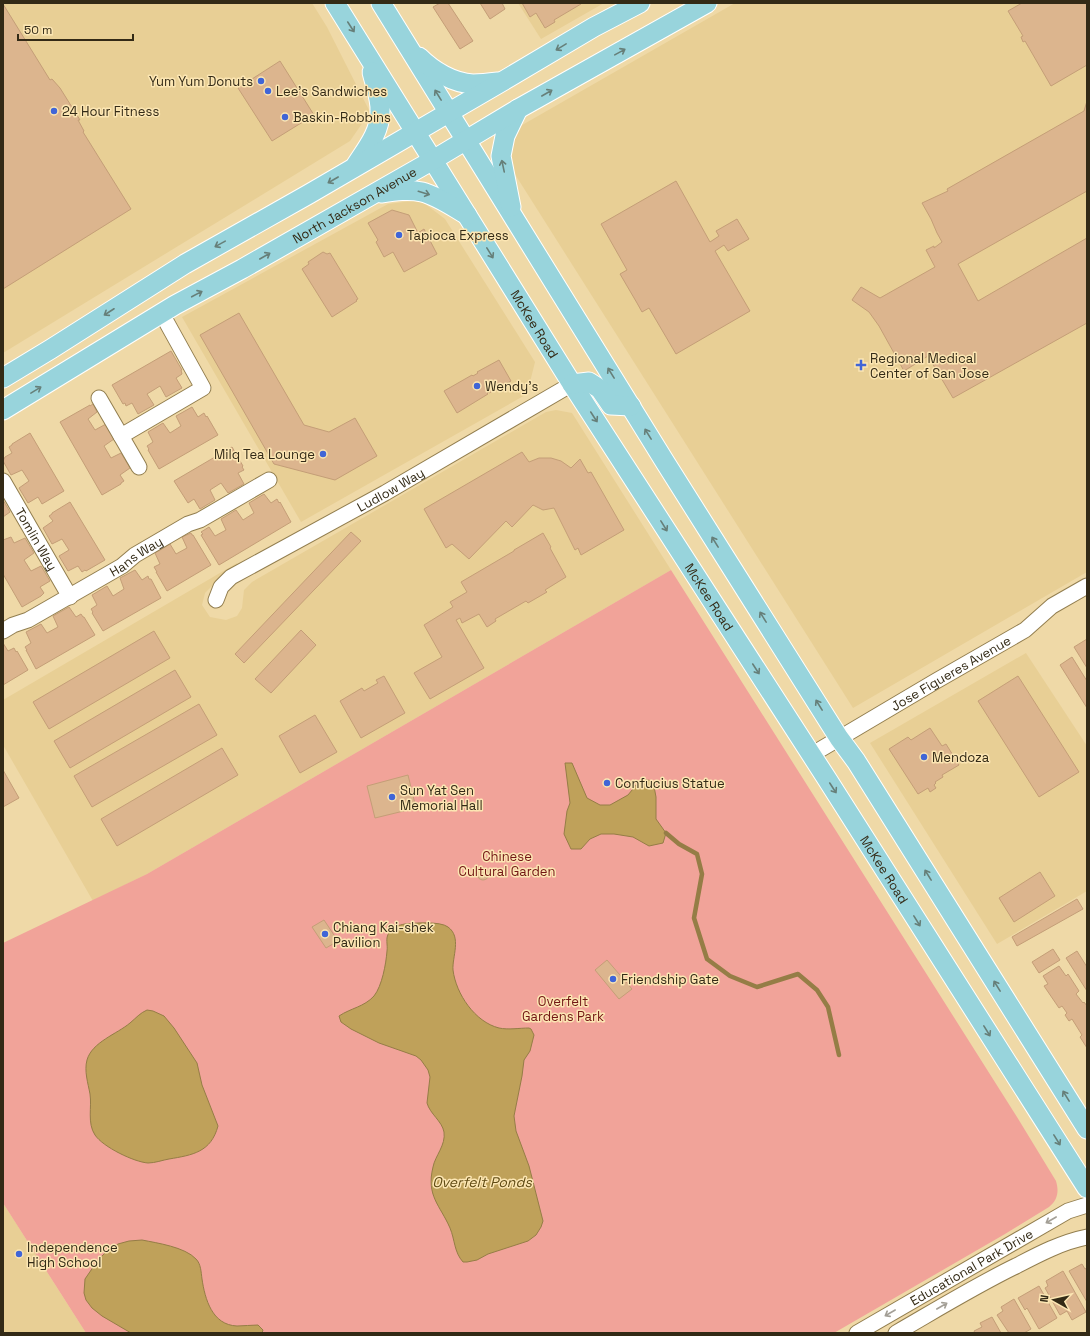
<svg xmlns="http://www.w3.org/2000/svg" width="1090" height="1336" viewBox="0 0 1090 1336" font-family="'Space Grotesk',sans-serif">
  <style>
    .built { fill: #e8cf95 }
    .green { fill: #f1a399 }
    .water { fill: #bfa15a; stroke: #957d46 }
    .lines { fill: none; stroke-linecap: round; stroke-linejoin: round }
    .stream { stroke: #957d46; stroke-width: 4.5 }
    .building { fill: #dcb58e; stroke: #c49e77 }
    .minor-casing { stroke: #927e4f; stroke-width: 17 }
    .major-casing { stroke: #fff; stroke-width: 21 }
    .minor { stroke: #fff; stroke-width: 15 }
    .major { stroke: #98d4dc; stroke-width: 19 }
    .oneway { stroke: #667f79 }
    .oneway2 { stroke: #a39f96 }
    .poi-dot { fill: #4065d7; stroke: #fce6b3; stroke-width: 1.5 }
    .labels { text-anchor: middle; stroke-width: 3; stroke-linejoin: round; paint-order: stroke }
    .poi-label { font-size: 13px; fill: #332a16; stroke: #fce6b3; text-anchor: start }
    .street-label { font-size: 13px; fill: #332a16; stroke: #fce6b3 }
    .park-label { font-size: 13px; fill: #721514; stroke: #fce6b3 }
    .water-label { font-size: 14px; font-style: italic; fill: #5f4a13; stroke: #fce6b3 }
  </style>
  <rect width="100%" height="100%" fill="#efd9a7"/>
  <g class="built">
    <polygon points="3,3 312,3 327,27 370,112 350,141 3,353"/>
    <polygon points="518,3 604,3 541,39"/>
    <polygon points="735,3 1087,3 1087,572 853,708 504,157 517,128"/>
    <polygon points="420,200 445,219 535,362 527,394 301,522 182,317 388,204"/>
    <polygon points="556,410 572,413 671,570 147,874 93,901 3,745 3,700 237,563 239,566 221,577 205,593 202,605 210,617 226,620 237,616 242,608 244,590 252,582 546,412"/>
    <polygon points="1026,653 1087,746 1087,891 997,944 870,743"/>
    <polygon points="3,1203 68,1305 86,1333 3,1333"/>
  </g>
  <path class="green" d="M 671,570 L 1017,1117 L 1056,1181 C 1059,1191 1058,1200 1049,1207 L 1005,1234 L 834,1333 L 86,1333 L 3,1203 L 3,943 L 147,874 Z"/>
  <g class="water">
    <polygon points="565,763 572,763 587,798 600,805 610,805 628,795 641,779 653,781 656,797 656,819 666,833 663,843 649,846 633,837 614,834 601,834 590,839 581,849 571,849 564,834 567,811 570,803"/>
    <path d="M 405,924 C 415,923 440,921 448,927 C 462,937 452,957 453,970 C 456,994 475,1022 499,1028 C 508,1030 520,1028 529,1028 L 531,1029 L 534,1035 L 530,1051 L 524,1060 L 522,1076 L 514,1116 L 516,1131 L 529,1166 L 543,1221 L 541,1227 L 536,1235 L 528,1241 L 488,1254 L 477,1260 L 467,1262 L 463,1262 C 454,1252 455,1240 450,1228 C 440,1205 426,1196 433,1167 C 435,1156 446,1145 444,1132 C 442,1121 430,1114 427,1103 L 430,1077 L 428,1070 L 421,1060 L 416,1056 L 379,1043 L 351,1029 L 341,1022 L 339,1016 C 351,1008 364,1007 374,996 C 382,986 386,964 387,951 C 388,945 385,938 389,933 C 392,927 399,925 405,924 Z"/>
    <path d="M 147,1010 L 153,1011 L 164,1016 L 174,1028 L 197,1063 L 202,1085 L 218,1126 C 211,1152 193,1155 169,1159 C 163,1160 155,1163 148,1163 C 134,1162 103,1147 95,1135 C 87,1123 92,1107 90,1094 C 88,1083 84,1071 87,1060 C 92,1042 117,1034 130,1023 C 136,1018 140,1013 147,1010 Z"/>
    <path d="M 142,1240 C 157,1243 185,1247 196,1259 C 201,1264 201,1272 202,1279 C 205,1299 212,1325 237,1326 C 244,1326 251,1325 258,1325 L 263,1330 L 262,1333 L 131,1333 L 102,1316 L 92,1308 L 86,1300 L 84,1293 L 85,1279 L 98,1260 L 106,1252 L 118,1244 L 129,1241 Z"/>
  </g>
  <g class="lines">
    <polyline class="stream" points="666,833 679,844 697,854 702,874 694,918 707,959 730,976 757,987 798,974 817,990 828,1007 839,1055"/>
  </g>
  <g class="building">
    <polygon points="440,3 448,3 473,41 460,49 433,7"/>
    <polygon points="480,3 502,3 505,9 490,19"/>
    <polygon points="522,3 581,3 581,4 554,20 555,22 545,28 536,13 530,17"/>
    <polygon points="1022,3 1087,3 1087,65 1051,86 1025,41 1023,42 1021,37 1023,36 1008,11"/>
    <polygon points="3,4 50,80 52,79 60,88 80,120 78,120 84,131 83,132 131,209 3,289"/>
    <polygon points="280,61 314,115 272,141 238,88"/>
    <polygon points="1087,101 1087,191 958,264 978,301 1087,238 1087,323 953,398 928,356 904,371 879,326 869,312 852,300 856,294 861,287 880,298 935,267 926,250 934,246 934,248 942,242 937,233 931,219 922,203 948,191 947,189 1084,111"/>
    <polygon points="676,181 710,242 719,236 716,231 737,219 749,239 728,251 724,245 715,251 750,311 676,354 649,308 642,312 637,303 620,274 627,270 601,224"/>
    <polygon points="392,210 409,215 418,233 424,229 437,254 404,272 393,252 384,257 376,242 378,240 368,223"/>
    <polygon points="323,252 327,254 330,253 358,299 356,300 357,301 332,317 302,269 309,264 308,262"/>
    <polygon points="239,313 304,425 329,432 355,418 377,456 335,480 274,464 200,335"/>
    <polygon points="171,351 182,370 181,370 182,374 176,378 182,388 166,397 160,386 147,394 154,405 138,414 132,403 126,406 125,403 123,404 112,385"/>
    <polygon points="499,360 511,381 489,393 488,392 487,393 488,394 457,413 444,391 472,375 473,376 478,373 477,372"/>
    <polygon points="93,404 97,412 88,419 95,430 106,424 114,439 104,446 111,458 121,453 130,468 120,475 124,481 121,483 121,484 102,495 60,422 90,405 90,406"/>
    <polygon points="192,407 198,417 204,413 206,417 207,416 218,435 159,469 148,450 149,449 147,446 153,442 148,432 163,423 170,433 181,426 176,416"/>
    <polygon points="30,433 64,491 42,504 38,497 28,503 19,488 29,481 22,470 11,475 3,461 5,457 12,453 9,447 12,445 12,444"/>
    <polygon points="232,447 243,466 242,467 244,470 238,473 244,484 228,493 221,483 210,490 215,500 200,509 194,499 188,503 174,481"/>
    <polygon points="522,452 529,462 539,458 551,458 561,461 571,468 580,459 588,473 591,472 624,530 581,555 578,548 575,550 554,508 543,510 533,505 512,527 506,521 469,559 452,544 446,548 424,509"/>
    <polygon points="264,494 271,503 277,499 279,503 280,502 291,522 219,565 201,535 203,534 201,532 209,527 215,536 226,530 221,519 236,510 243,520 254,513 249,503"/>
    <polygon points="3,500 10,512 3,517"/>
    <polygon points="70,502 105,560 86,571 85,570 82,572 78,566 68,571 59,556 69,550 62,539 52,544 43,528 53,521 49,516 52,514 52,513"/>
    <polygon points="351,532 361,541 244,663 235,654"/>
    <polygon points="191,533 192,535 193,535 211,565 167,591 156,572 157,572 154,567 160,564 155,553 170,544 176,554 187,548 182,537"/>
    <polygon points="543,533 551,547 550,548 566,577 545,590 547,592 528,603 526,601 495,619 496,621 487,627 479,614 462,623 460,618 456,620 484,668 430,699 414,673 442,657 424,625 453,607 450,602 467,592 461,582 514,551 514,550"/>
    <polygon points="11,537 14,543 25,538 34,553 24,560 31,571 41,566 50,581 40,587 44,593 41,596 22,607 3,574 3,540"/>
    <polygon points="135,570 142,580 148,576 149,579 151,579 161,598 103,631 92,613 93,612 91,609 97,605 92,595 107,586 113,596 124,589 120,578"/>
    <polygon points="69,607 76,617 81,614 83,617 84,617 95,635 36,669 26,650 27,650 25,647 31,643 26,632 41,624 47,633 58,627 53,616"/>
    <polygon points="301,630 316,645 271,693 255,679"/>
    <polygon points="154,631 170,658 49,729 33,702"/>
    <polygon points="1087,639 1087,668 1074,647"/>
    <polygon points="3,643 8,651 14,648 16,652 17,651 28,670 3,685"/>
    <polygon points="1072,657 1087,681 1087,708 1060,665"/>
    <polygon points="175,670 191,697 70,768 54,741"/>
    <polygon points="384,676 405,713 361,738 340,701 362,688 364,691 378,683 376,680"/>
    <polygon points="1018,676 1079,772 1039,797 978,701"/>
    <polygon points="199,704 217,735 92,807 74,776"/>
    <polygon points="315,715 337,752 300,773 279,736"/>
    <polygon points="930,728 942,746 946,744 959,765 942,775 943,777 935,782 936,783 934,785 936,788 930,792 928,788 918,794 889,749 908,737 911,740"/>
    <polygon points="222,748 238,775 117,846 101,819"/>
    <polygon points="3,770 19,798 3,807"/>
    <polygon points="408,775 416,808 375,818 367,786"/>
    <circle cx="483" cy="874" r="6"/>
    <polygon points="1040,872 1055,896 1014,922 999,898"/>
    <polygon points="1077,899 1083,909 1017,946 1012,937"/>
    <polygon points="324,920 338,941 326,948 312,927"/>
    <polygon points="1053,949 1060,960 1039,973 1032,962"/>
    <polygon points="1077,951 1087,967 1087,991 1066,958"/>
    <polygon points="607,960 632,989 619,999 595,970"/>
    <polygon points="1059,966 1066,976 1068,974 1079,991 1076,994 1083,1003 1084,1002 1087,1006 1087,1048 1080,1037 1082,1035 1072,1019 1069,1021 1065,1015 1067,1013 1062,1006 1059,1008 1044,986 1048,984 1043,976"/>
    <polygon points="1082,1264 1085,1269 1087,1268 1087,1302 1069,1271"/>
    <polygon points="1063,1271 1086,1312 1072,1320 1067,1311 1060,1315 1045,1288 1048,1286 1046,1281"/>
    <polygon points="1039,1286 1057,1318 1039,1329 1027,1308 1025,1310 1018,1298"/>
    <polygon points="1014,1299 1031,1329 1024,1333 1009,1333 997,1315 1003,1311 1001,1307"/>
    <polygon points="992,1317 1001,1333 975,1333 974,1331 982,1327 980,1323"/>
  </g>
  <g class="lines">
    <defs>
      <g id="minor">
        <polyline points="99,398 139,467"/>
        <polyline points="121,436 203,388 162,314"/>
        <path id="s1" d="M 3,481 L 70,597"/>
        <path id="s2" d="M 216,600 L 221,587 L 231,577 L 385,493 L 572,384"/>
        <path id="s3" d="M 3,631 L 13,625 L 28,620 L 122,566 L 135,555 L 188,524 L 200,520 L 269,480"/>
        <path id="s4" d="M 811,755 L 936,681 L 1025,630 L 1052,606 L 1087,586"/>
        <path id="s5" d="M 857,1333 L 1068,1211 L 1087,1205"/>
        <path d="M 896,1333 C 936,1310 975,1286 1016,1266 C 1039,1254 1062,1242 1087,1237"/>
      </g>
      <g id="major">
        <path id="s6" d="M 335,3 L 572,384 L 827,779 L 1087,1188"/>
        <polyline points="381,3 665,462 839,738 856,761 1087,1129"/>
        <path d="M 419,57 C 433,71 453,83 473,84 C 481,84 490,83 498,82"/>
        <path d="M 356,165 C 367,148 380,132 380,112 C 381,99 375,85 372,72"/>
        <path d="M 381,193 C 395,191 409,189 422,192 C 438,196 453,207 467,215"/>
        <polyline points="511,207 501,156 505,136 518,109"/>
        <polyline points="3,378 51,349 185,264 309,194 503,81 594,27 640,3"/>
        <polyline points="572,384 589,382 600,389 611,405 631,406"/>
        <path id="s7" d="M 3,410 L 175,305 L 242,269 L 433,160 L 518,109 L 707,3"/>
      </g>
    </defs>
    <use href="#minor" class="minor-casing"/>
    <use href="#major" class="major-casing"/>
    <use href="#minor" class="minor"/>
    <use href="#major" class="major"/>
  </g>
  <defs><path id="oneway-shaft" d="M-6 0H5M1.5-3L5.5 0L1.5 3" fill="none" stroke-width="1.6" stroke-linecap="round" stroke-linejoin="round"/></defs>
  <g class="oneway">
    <use href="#oneway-shaft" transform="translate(351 27) rotate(57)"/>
    <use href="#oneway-shaft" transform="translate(561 47) rotate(149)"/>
    <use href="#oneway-shaft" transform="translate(620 52) rotate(-29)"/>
    <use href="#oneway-shaft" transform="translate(547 93) rotate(-30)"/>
    <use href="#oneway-shaft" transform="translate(438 95) rotate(-122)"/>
    <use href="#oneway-shaft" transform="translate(503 166) rotate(-102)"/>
    <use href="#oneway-shaft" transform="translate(333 180) rotate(150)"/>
    <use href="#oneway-shaft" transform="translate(424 193) rotate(17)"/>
    <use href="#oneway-shaft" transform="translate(220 244) rotate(151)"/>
    <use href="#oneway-shaft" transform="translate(490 253) rotate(58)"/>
    <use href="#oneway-shaft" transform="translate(265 256) rotate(-30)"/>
    <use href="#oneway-shaft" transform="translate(197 294) rotate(-28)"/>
    <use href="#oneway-shaft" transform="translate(109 312) rotate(147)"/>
    <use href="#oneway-shaft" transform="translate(611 373) rotate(-122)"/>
    <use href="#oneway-shaft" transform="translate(36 390) rotate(-31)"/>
    <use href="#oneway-shaft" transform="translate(594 417) rotate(57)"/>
    <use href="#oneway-shaft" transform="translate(648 434) rotate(-122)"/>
    <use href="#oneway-shaft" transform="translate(664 526) rotate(58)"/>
    <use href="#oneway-shaft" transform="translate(715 542) rotate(-122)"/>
    <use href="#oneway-shaft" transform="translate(763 617) rotate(-122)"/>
    <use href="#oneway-shaft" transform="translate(756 669) rotate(57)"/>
    <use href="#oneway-shaft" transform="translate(819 705) rotate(-122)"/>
    <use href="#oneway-shaft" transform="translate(833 788) rotate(57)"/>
    <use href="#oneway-shaft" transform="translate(928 875) rotate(-122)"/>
    <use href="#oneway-shaft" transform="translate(917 921) rotate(58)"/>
    <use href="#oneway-shaft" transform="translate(997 986) rotate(-122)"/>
    <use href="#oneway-shaft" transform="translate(987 1031) rotate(58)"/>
    <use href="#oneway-shaft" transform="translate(1066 1096) rotate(-122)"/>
    <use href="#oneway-shaft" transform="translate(1057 1140) rotate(58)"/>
  </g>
  <g class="oneway2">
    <use href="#oneway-shaft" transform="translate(1051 1220) rotate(150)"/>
    <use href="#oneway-shaft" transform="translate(942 1306) rotate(-30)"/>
    <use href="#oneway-shaft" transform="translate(890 1313) rotate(150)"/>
  </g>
  <g class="poi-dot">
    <circle cx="261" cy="81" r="4"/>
    <circle cx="268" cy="91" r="4"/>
    <circle cx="54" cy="111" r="4"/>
    <circle cx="285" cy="117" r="4"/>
    <circle cx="399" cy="235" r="4"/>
    <path d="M859 359h4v4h4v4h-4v4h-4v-4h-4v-4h4z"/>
    <circle cx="477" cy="386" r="4"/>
    <circle cx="323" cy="454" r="4"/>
    <circle cx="924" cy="757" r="4"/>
    <circle cx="607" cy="783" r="4"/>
    <circle cx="392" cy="797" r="4"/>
    <circle cx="325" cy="934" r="4"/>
    <circle cx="613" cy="979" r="4"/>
    <circle cx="19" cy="1254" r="4"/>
  </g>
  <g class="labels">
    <g class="poi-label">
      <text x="253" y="86" text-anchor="end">Yum Yum Donuts</text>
      <text x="276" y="96">Lee's Sandwiches</text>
      <text x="62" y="116">24 Hour Fitness</text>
      <text x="293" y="122">Baskin-Robbins</text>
      <text x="407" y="240">Tapioca Express</text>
      <text x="870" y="363">Regional Medical<tspan x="870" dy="15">Center of San Jose</tspan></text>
      <text x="485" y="391">Wendy's</text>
      <text x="315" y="459" text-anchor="end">Milq Tea Lounge</text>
      <text x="932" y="762">Mendoza</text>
      <text x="615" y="788">Confucius Statue</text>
      <text x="400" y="795">Sun Yat Sen<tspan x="400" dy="15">Memorial Hall</tspan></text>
      <text x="333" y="932">Chiang Kai-shek<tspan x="333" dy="15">Pavilion</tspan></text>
      <text x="621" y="984">Friendship Gate</text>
      <text x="27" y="1252">Independence<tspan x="27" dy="15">High School</tspan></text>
    </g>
    <g class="street-label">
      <text dy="5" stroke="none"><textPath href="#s7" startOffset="407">North Jackson Avenue</textPath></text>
      <text dy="5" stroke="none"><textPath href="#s6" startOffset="378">McKee Road</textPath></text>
      <text dy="5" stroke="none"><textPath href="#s2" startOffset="210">Ludlow Way</textPath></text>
      <text dy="5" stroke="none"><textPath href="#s1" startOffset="67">Tomlin Way</textPath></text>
      <text dy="5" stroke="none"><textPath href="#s3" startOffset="153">Hans Way</textPath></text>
      <text dy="5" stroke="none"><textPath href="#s6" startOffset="702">McKee Road</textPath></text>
      <text dy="5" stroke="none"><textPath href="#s4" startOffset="162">Jose Figueres Avenue</textPath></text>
      <text dy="5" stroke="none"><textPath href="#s6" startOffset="1026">McKee Road</textPath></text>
      <text dy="5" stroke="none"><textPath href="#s5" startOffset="132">Educational Park Drive</textPath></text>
    </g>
    <g class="park-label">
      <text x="507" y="861">Chinese<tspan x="507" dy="15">Cultural Garden</tspan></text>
      <text x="563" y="1006">Overfelt<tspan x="563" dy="15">Gardens Park</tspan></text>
    </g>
    <g class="water-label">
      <text x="482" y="1187">Overfelt Ponds</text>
    </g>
  </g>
  <rect width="1090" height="1336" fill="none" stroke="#332a16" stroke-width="8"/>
  <g transform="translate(1054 1300) rotate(278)" stroke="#fce6b3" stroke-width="3" paint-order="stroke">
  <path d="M0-3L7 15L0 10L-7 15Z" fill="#332a16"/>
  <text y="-6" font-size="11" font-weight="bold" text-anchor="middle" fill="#332a16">N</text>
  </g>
  <path d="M18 34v6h115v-6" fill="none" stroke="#332a16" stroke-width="2"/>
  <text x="24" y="34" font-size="12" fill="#332a16" stroke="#fce6b3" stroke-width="3" paint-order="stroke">50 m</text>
</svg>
